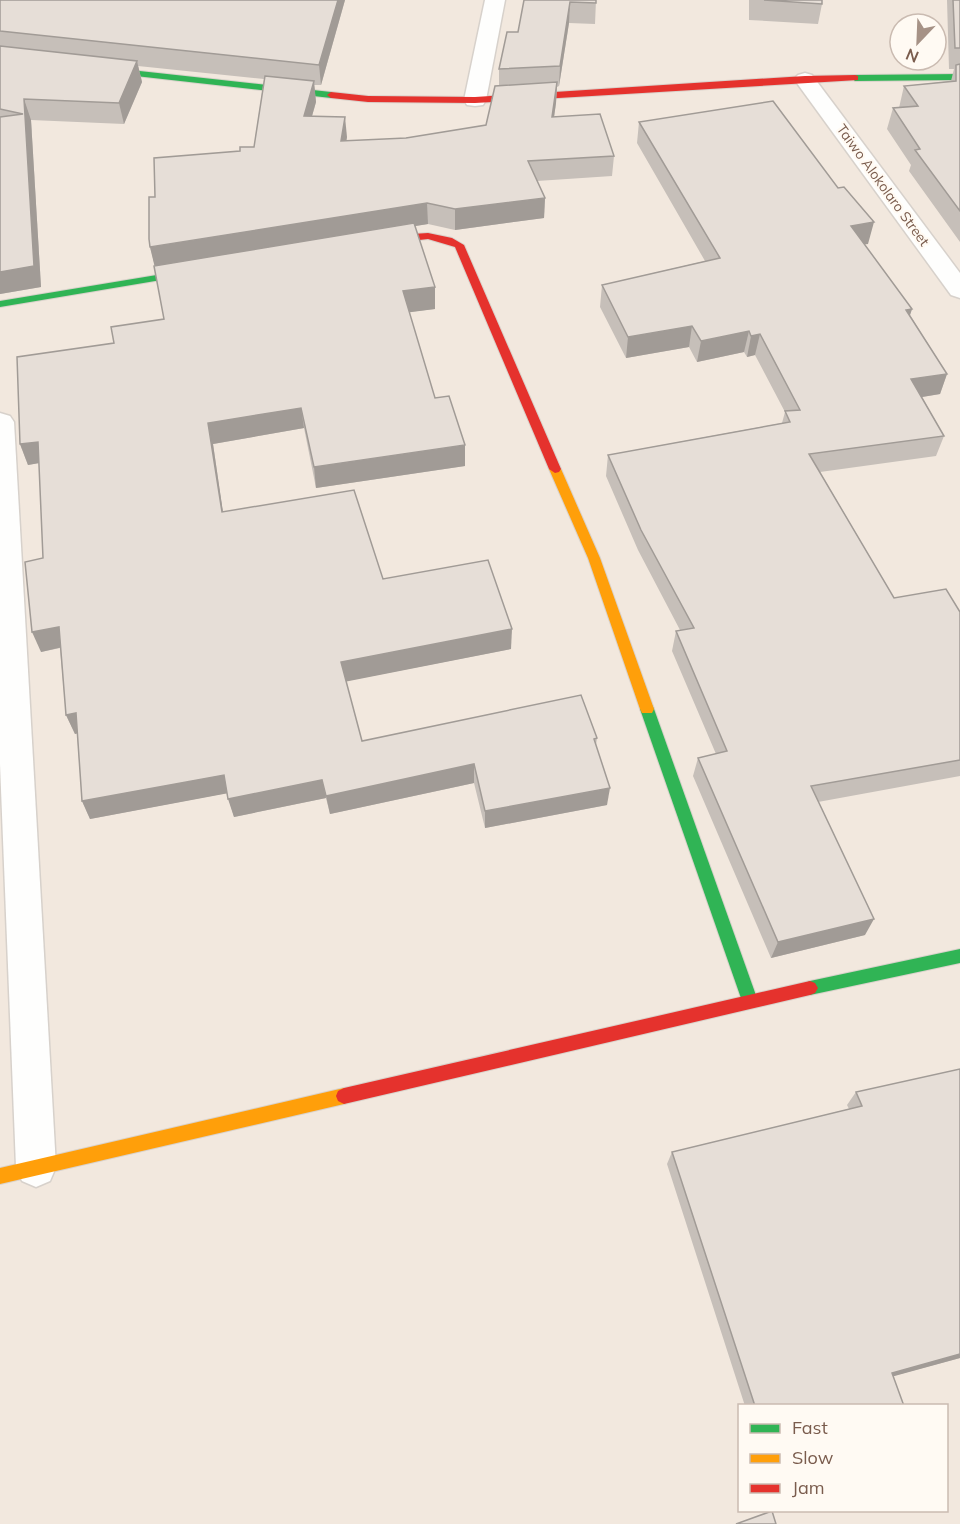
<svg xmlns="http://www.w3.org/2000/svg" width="960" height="1524" viewBox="0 0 960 1524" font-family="Mulish,sans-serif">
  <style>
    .residential { fill: #f2e8de; fill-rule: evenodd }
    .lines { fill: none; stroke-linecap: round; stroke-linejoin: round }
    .street-casing { stroke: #d7d1cb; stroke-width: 3 }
    .fast-casing { stroke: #d9d2cb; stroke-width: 2 }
    .slow-casing { stroke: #d9d2cb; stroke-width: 2 }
    .jam-casing { stroke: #d9d2cb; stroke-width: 2 }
    .street { fill: #fefefd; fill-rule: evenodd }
    .fast { fill: #30b455; fill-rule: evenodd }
    .slow { fill: #ff9f0a; fill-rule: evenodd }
    .jam { fill: #e5322d; fill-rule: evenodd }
    .wall { fill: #c6bfb9 }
    .shaded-wall { fill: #a19b96 }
    .building { fill: #e6ded7; stroke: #a19b96; stroke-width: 1.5 }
    .labels { text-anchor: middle; stroke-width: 4.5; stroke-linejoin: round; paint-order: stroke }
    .far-street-label { font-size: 14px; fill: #7a5c4d; stroke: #fffaf3 }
  </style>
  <rect width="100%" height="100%" fill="#f9f5f0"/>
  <path class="residential" d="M 0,0 L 960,0 L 960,1524 L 0,1524 ZM 900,24 L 936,24 L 936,60 L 900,60 ZM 740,1406 L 946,1406 L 946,1510 L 740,1510 Z"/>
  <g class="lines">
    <defs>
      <g id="street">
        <polygon points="485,0 505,0 486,100 483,105 475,106 467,105 464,100"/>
        <polygon points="805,73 812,75 960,273 960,298 951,295 794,79 798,75"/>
        <polygon points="0,413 10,416 14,422 56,1167 50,1181 36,1187 22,1181 16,1167 0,764"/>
      </g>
      <g id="fast">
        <polygon points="94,66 331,92 335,95 331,98 91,71 91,67"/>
        <polygon points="960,74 960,80 855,81 851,78 855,75"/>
        <polygon points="199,268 204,271 203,273 0,307 0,301"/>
        <polygon points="647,704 652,705 654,709 758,1001 755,1006 750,1008 745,1006 742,1001 640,709 642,705"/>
        <polygon points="960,949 960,963 810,995 805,993 802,988 805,983 810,981"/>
      </g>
      <g id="slow">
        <polygon points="555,465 561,469 600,558 654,709 652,713 642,713 640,709 588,558 549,469"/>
        <polygon points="344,1088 350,1091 352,1096 350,1101 344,1104 0,1184 0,1168"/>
      </g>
      <g id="jam">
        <polygon points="855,75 858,76 858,80 475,103 368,102 331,98 327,95 331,92 368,96 475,97 805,76"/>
        <polygon points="428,233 452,238 464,245 561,469 559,472 555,473 549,469 455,247 428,239 375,245 370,242 397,235"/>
        <polygon points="810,981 815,983 818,988 815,993 810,995 344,1104 338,1101 336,1096 338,1091 344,1088"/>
      </g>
    </defs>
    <use href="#street" class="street-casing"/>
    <use href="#fast" class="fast-casing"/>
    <use href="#slow" class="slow-casing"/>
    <use href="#jam" class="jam-casing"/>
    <use href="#street" class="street"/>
    <use href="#fast" class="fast"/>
    <use href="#slow" class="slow"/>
    <use href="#jam" class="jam"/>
  </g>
  <g class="wall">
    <polygon points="0,0 345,0 321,85 314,85 316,102 312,116 347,137 346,141 406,138 486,125 499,86 499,69 518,32 524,0 596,0 595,24 569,23 559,86 557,87 556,103 554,117 614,156 612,176 537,181 545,198 544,218 455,230 428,224 415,226 435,309 409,312 435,398 465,445 465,466 316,488 304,428 213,444 223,512 383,579 511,649 346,681 362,741 597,738 596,745 607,805 485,828 474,783 330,814 326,798 234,817 227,793 90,819 82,801 77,733 75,734 66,715 60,648 41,652 43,558 39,463 28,465 20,444 114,343 164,319 155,266 150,247 155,197 240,151 254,147 264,79 138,66 142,82 124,124 31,120 41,287 0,294"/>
    <polygon points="749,0 822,0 822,4 818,24 749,20"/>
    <polygon points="947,0 960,0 960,242 909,171 911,165 887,129 893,108 899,108 904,86 951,81 954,69 949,69"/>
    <polygon points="639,122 868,244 864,244 912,309 910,315 947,374 940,394 922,397 944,436 936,456 820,472 894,598 960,612 960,776 818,802 865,935 771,958 693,776 698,758 716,754 672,651 676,631 680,630 638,550 606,476 608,455 782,423 785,412 755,355 747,357 744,352 697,362 689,347 626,358 600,307 602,285 705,261 637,143"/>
    <polygon points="960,1069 960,1358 893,1376 904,1406 745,1406 667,1164 672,1152 849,1109 847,1105 856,1092"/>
  </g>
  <g class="shaded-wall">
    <polygon points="338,0 345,0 321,85 319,65"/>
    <polygon points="570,2 569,23 559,86 560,66"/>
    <polygon points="137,61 142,82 124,124 119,103"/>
    <polygon points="314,81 316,102 306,137 304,116"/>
    <polygon points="557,82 556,103 551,138 552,117"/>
    <polygon points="24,99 31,120 41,287 0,294 0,272"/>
    <polygon points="345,117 347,137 343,162 341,141"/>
    <polygon points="545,198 544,218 455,230 455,209"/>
    <polygon points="427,203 428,224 155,268 150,247"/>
    <polygon points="874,222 868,244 845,247 851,226"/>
    <polygon points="435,287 435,309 404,313 403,291"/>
    <polygon points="912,309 905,330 906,310"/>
    <polygon points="692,326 689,347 626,358 628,337"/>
    <polygon points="749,331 744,352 697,362 701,341"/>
    <polygon points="760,334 755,355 747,357 751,336"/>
    <polygon points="947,374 940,394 904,400 911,379"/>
    <polygon points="301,408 304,428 213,444 226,533 222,512 208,423"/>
    <polygon points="38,442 45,462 28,465 20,444"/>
    <polygon points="465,445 465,466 316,488 314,467"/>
    <polygon points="59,627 67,646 41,652 32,632"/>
    <polygon points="512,629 511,649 344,682 341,662"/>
    <polygon points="76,713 84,732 75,734 66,715"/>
    <polygon points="474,764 474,783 330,814 326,796"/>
    <polygon points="224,775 229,793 90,819 82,801"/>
    <polygon points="322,780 326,798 234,817 228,799"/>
    <polygon points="610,788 607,805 485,828 485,811"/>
    <polygon points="874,919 865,935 771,958 778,942"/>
    <polygon points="960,1354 960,1358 880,1380 892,1373"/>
  </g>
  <g class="building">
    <polygon points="0,0 338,0 319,65 0,31"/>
    <polygon points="524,0 596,0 596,3 570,2 560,66 499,69 507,32 518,32"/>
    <polygon points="764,0 822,0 822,4"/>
    <polygon points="953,0 960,0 960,48 955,48"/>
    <polygon points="0,46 137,61 119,103 24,99 34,266 0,272 0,117 23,114 0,109"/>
    <polygon points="960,64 960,211 915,150 920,149 893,108 918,106 904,86 956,81 956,65"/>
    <polygon points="265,76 314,81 304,116 345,117 341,141 406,138 486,125 495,86 557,82 552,117 600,114 614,156 528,161 545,198 455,209 427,203 150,247 149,239 149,197 155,197 154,158 240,151 240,147 254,147"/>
    <polygon points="773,101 838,188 844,187 874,222 851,226 912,309 906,310 947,374 911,379 944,436 809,454 894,598 946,589 960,612 960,760 811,786 874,919 778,942 698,758 727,751 676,631 694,628 641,530 608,455 790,422 785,411 800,410 760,334 751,336 749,331 701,341 692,326 628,337 602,285 720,258 639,122"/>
    <polygon points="414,223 435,287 403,291 435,398 449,396 465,445 314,467 301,408 208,423 222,512 354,490 383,579 488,560 512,629 341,662 362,741 581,695 597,738 594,739 610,788 485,811 474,764 326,796 322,780 228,799 224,775 82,801 76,713 66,715 59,627 32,632 25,562 43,558 38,442 20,444 17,357 114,343 111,327 164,319 154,266"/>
    <polygon points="960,1069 960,1354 892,1373 904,1406 755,1406 672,1152 862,1106 856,1092"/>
    <polygon points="772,1511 776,1524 736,1524"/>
  </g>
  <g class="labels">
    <g class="far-street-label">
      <text transform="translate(883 185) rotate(54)" y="5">Taiwo Alokolaro Street</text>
    </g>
  </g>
  <rect x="738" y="1404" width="210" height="108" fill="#fffaf3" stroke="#cabbb1" stroke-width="1.5"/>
  <rect x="750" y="1424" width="30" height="9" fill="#30b455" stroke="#cabbb1" stroke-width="1.5"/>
  <text x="792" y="1434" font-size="18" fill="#7a5c4d">Fast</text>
  <rect x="750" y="1454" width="30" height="9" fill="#ff9f0a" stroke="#cabbb1" stroke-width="1.5"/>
  <text x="792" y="1464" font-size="18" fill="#7a5c4d">Slow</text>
  <rect x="750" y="1484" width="30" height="9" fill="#e5322d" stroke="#cabbb1" stroke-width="1.5"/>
  <text x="792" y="1494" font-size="18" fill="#7a5c4d">Jam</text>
  <g transform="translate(918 42) rotate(203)"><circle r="28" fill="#fffaf3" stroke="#cabbb1" stroke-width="1.5"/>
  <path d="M0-4.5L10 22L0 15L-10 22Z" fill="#a69286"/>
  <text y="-9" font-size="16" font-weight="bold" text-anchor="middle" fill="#7a5c4d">N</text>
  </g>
</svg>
